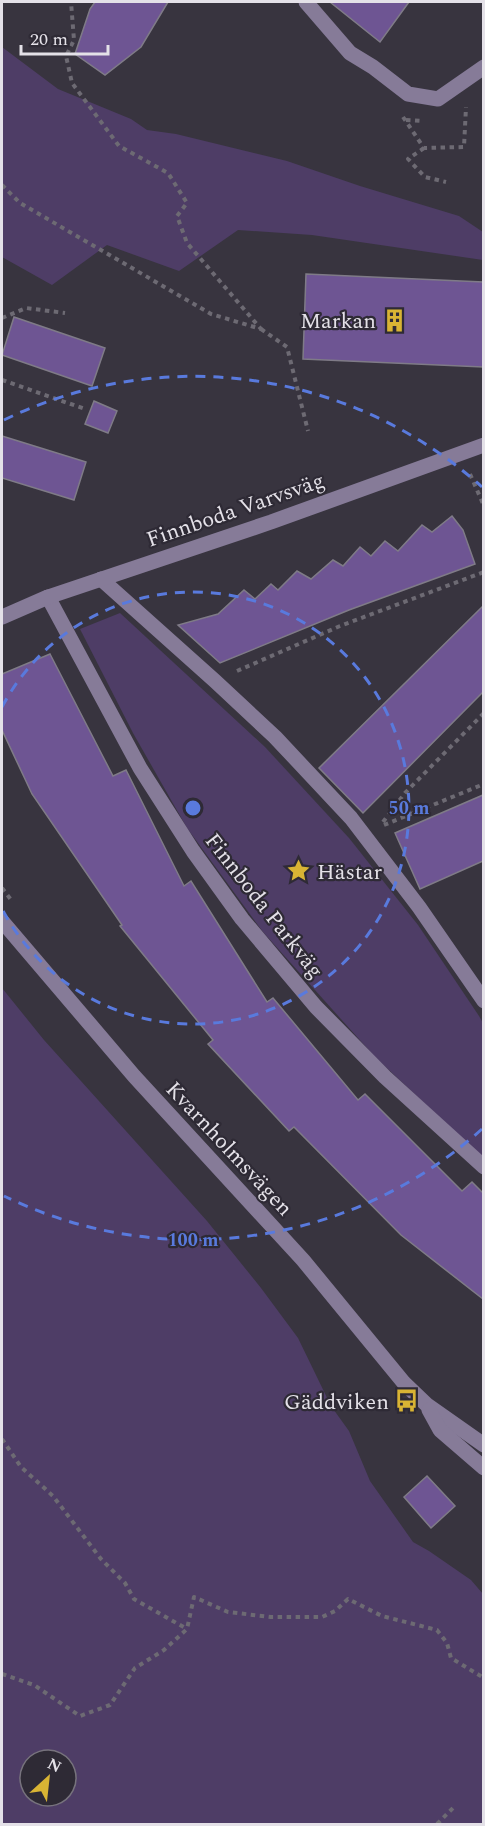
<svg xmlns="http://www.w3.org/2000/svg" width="485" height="1826" viewBox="0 0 485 1826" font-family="Spectral,serif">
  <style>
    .green { fill: #4e3d66; fill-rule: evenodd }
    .building { fill: #6e5593; stroke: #7f7b87; stroke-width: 1.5 }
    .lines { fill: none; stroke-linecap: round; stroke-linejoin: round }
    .path { stroke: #6d6a73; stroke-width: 4; stroke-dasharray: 4.5 4.5; stroke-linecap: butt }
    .minor { stroke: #867b98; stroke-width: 15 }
    .ring { fill: none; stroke: #597add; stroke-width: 3; stroke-dasharray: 10 8 }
    .labels { text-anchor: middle; stroke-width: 4.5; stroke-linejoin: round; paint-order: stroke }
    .poi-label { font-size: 22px; fill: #e4e1e8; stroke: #2e2a35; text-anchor: end }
    .street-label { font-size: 22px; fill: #e4e1e8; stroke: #2e2a35 }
    .centre { fill: #597add; stroke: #2e2a35; stroke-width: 3 }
    .ring-label { font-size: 18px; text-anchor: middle; font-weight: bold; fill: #597add; stroke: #2e2a35; stroke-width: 4.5; stroke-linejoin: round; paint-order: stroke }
  </style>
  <rect width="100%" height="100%" fill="#38343f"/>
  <g class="green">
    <polygon points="2,47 58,89 131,119 147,130 176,134 287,161 360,186 459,216 483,232 483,260 312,235 238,230 179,271 107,245 52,285 2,257"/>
    <polygon points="120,613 265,747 349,838 418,925 479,1016 483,1023 483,1158 375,1057 263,932 187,828 133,733 80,629"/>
    <path d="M 2,988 L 44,1040 L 207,1221 L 261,1288 L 298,1338 L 331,1406 L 349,1431 L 370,1481 L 413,1542 L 429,1551 L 471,1580 L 483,1594 L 483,1824 L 2,1824 ZM 30,1760 L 66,1760 L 66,1796 L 30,1796 Z"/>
  </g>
  <g class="building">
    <polygon points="95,2 168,2 141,47 105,75 75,54 90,9"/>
    <polygon points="330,2 409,2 380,42"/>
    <polygon points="306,274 483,282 483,367 303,359"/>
    <polygon points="14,317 105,348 92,386 2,355"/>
    <polygon points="94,401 117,411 108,433 85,424"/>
    <polygon points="2,436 86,462 74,500 2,478"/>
    <polygon points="452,516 463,530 475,564 349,610 220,663 178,625 218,614 244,590 255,599 271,584 278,590 297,571 311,579 333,560 343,566 360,547 371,556 385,541 398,551 422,525 432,532"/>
    <polygon points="483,606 483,692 363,813 319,768"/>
    <polygon points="50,654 113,776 126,770 184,886 191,881 267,1002 273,998 358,1100 365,1094 462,1191 472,1182 483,1193 483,1299 401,1235 294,1127 289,1131 208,1044 213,1040 120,926 122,925 32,794 2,730 2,674"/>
    <polygon points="483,795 483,861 420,889 395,833"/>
    <polygon points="427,1476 455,1506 431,1528 404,1497"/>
  </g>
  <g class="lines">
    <g class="path">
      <polyline points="403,117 424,148 464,147 466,107"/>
      <polyline points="406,120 422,121"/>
      <polyline points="424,148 408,159 425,177 446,182"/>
      <polyline points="2,185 20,203 211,314 261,329 187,243 177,216 187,203 168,173 119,146 72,83 66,56 74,40 71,2"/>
      <polyline points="2,318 26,308 65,313"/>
      <polyline points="261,329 287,347 308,431"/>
      <polyline points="2,380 85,409"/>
      <polyline points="470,474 484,506"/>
      <polyline points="237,671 340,626 484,572"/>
      <polyline points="383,822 405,793 484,713"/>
      <polyline points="384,825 484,784"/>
      <polyline points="2,888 12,901"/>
      <polyline points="2,1439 21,1467 53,1496 101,1559 125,1583 134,1599 187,1629"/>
      <polyline points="2,1674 34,1685 80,1716 110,1705 135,1668 164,1650 187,1629 194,1597 228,1612 271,1617 322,1617 335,1611 348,1599 382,1616 437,1630 447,1643 451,1658 484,1678"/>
      <polyline points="437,1824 455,1806"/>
    </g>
    <g class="minor">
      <polyline points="306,2 350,53 373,67 408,94 438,99 484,67"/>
      <polyline points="101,579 215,681 275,737 351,818 419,907 484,1001"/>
      <polyline points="48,597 140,768 193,851 242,919 316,1007 385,1077 484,1167"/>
      <polyline points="2,617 48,597 271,522 484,445"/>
      <polyline points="2,921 134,1076 303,1260 404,1383 427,1405 484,1445"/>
      <polyline points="429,1410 440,1430 484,1468"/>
    </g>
  </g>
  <g class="ring">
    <path d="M2 707A216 216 0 1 1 2 909"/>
    <path d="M482 1129A432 432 0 0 1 4 1196M4 420A432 432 0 0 1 482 487"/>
  </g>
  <defs>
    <symbol id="building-bare" viewBox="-9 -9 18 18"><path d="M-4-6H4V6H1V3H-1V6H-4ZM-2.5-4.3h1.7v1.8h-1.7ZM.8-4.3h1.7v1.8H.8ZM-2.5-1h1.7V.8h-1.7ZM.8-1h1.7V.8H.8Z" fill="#d9b434" stroke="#2e2a35" stroke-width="2.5" paint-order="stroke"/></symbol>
    <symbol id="sight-bare" viewBox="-9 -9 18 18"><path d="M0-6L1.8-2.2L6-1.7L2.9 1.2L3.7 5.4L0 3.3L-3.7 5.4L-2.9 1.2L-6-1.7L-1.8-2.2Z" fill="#d9b434" stroke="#2e2a35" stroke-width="2.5" paint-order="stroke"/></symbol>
    <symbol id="bus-bare" viewBox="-9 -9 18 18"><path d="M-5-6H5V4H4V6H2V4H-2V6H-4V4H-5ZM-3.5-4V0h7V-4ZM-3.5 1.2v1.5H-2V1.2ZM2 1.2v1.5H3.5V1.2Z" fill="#d9b434" stroke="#2e2a35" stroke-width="2.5" paint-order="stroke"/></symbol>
  </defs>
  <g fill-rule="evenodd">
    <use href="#building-bare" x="378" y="304" width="33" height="33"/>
    <use href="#sight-bare" x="282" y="854" width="33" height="33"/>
    <use href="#bus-bare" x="390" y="1384" width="33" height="33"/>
  </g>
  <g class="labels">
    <g class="poi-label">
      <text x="376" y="328">Markan</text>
      <text x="317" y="879" text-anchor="start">Hästar</text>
      <text x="389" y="1409">Gäddviken</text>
    </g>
    <g class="street-label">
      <text transform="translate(235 509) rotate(-19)" y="8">Finnboda Varvsväg</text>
      <text transform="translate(265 905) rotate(52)" y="8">Finnboda Parkväg</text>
      <text transform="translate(230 1148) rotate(47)" y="8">Kvarnholmsvägen</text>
    </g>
  </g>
  <circle cx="193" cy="808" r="9" class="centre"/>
  <g class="ring-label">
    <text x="409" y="814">50 m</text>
    <text x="193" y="1246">100 m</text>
  </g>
  <rect width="485" height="1826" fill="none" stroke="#e4e1e8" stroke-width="6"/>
  <g transform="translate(48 1778) rotate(27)"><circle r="28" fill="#2e2a35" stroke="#77737d" stroke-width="1.5"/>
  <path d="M0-4.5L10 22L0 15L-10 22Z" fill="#d9b434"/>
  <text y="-9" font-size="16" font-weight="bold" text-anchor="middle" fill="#e4e1e8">N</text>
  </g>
  <path d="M21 45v9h87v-9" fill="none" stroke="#e4e1e8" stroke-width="3"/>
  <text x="30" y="45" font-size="18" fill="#e4e1e8" stroke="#2e2a35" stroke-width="4.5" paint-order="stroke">20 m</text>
</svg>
